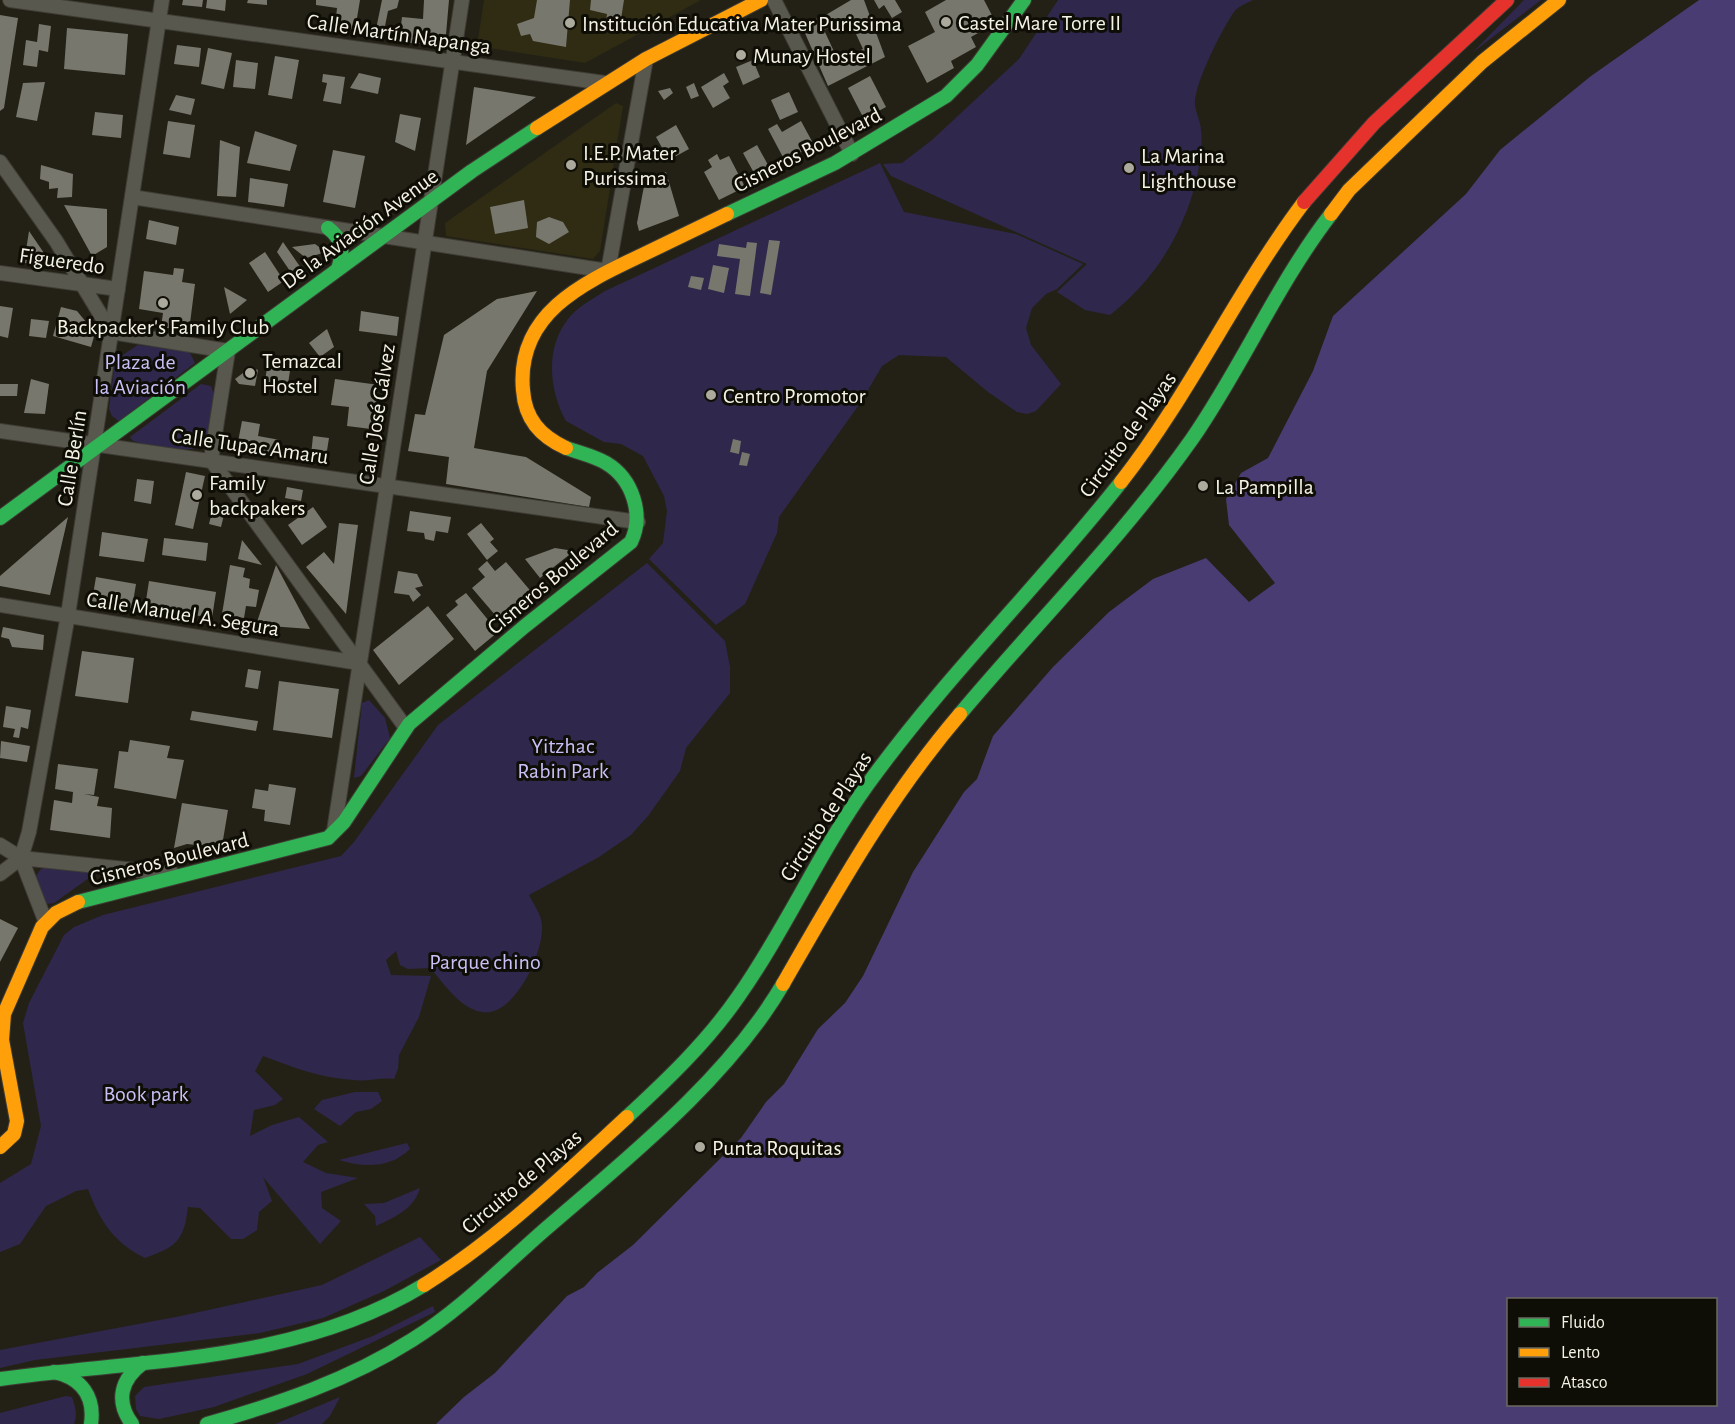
<svg xmlns="http://www.w3.org/2000/svg" width="1735" height="1424" viewBox="0 0 1735 1424" font-family="'Alegreya Sans',sans-serif">
  <style>
    .built { fill: #2f2c13 }
    .green { fill: #30274c }
    .water { fill: #493c73; fill-rule: evenodd }
    .building { fill: #78776d; fill-rule: evenodd }
    .lines { fill: none; stroke-linecap: round; stroke-linejoin: round }
    .street-casing { stroke: #3e3c34; stroke-width: 16 }
    .fast-casing { stroke: #3e3c34; stroke-width: 16 }
    .slow-casing { stroke: #3e3c34; stroke-width: 16 }
    .jam-casing { stroke: #3e3c34; stroke-width: 16 }
    .street { stroke: #58584f; stroke-width: 14 }
    .fast { stroke: #30b455; stroke-width: 14 }
    .slow { stroke: #ff9f0a; stroke-width: 14 }
    .jam { stroke: #e5322d; stroke-width: 14 }
    .poi-dot { fill: #acaa9d; stroke: #0f0e06; stroke-width: 2 }
    .labels { text-anchor: middle; stroke-width: 6; stroke-linejoin: round; paint-order: stroke }
    .poi-label { font-size: 22px; fill: #f5f3e6; stroke: #0f0e06; text-anchor: start }
    .street-label { font-size: 22px; fill: #f5f3e6; stroke: #0f0e06 }
    .park-label { font-size: 22px; fill: #c9c0f8; stroke: #0f0e06 }
  </style>
  <rect width="100%" height="100%" fill="#232116"/>
  <g class="built">
    <polygon points="484,0 701,0 585,63 477,46"/>
    <polygon points="616,103 623,106 600,251 593,259 446,236 445,223"/>
  </g>
  <g class="green">
    <path d="M 1058,0 L 1253,0 C 1247,3 1237,7 1234,12 C 1222,29 1193,86 1195,105 C 1196,114 1201,122 1201,131 C 1203,146 1199,167 1196,182 C 1182,235 1154,281 1110,315 L 1085,310 L 1057,292 L 1087,264 L 891,176 L 883,164 L 902,163 L 932,140 L 1019,59 Z"/>
    <polygon points="1524,0 1541,0 1472,53"/>
    <path d="M 880,163 L 904,212 L 1016,234 L 1083,264 L 1057,289 L 1046,294 L 1032,308 L 1026,328 L 1031,345 L 1061,384 L 1036,411 L 1027,414 L 1017,412 L 988,392 L 946,357 L 899,355 L 882,366 L 861,402 L 779,517 L 777,533 L 745,604 L 716,625 L 649,559 L 663,543 L 667,511 L 664,496 L 643,456 L 621,444 L 604,442 L 566,421 C 549,390 545,348 568,319 C 577,307 593,299 605,291 Z"/>
    <polygon points="138,345 189,351 195,363 119,421 112,416 109,409 115,360"/>
    <path d="M 201,384 L 211,386 L 215,397 L 209,439 C 199,458 151,447 133,441 L 130,437 Z"/>
    <path d="M 647,563 L 725,641 L 730,667 L 730,693 L 686,748 L 680,771 L 648,816 L 631,835 L 599,857 L 529,895 C 534,905 541,914 542,925 C 544,952 515,1017 482,1012 C 460,1009 444,983 430,968 L 408,969 L 400,965 L 396,951 L 386,960 L 391,975 L 431,976 L 419,1017 L 399,1055 L 398,1069 L 394,1079 C 380,1077 367,1082 353,1080 C 321,1078 292,1067 263,1056 L 255,1071 L 283,1099 L 275,1105 L 254,1110 L 250,1136 L 272,1125 L 299,1117 L 328,1142 L 318,1145 L 303,1162 L 326,1173 L 358,1178 L 321,1192 L 322,1208 L 341,1221 L 320,1244 L 263,1177 L 272,1201 L 259,1212 L 257,1230 L 243,1239 L 231,1239 L 200,1208 L 188,1207 C 184,1241 176,1247 145,1258 C 114,1243 100,1221 88,1189 L 76,1191 L 46,1206 L 20,1244 L 0,1252 L 0,1183 L 31,1164 L 41,1126 L 23,1023 L 29,1003 L 64,935 L 74,927 L 103,915 L 341,856 L 354,842 L 438,725 Z"/>
    <polygon points="369,700 385,718 390,738 361,776 354,778 362,703"/>
    <polygon points="47,867 86,871 89,874 89,878 54,903 47,904 35,877 41,869"/>
    <polygon points="355,1092 378,1092 382,1101 371,1109 356,1112 340,1126 314,1109 322,1100"/>
    <path d="M 407,1143 L 410,1149 C 391,1168 364,1168 339,1160 Z"/>
    <path d="M 420,1188 C 414,1209 395,1217 376,1226 L 375,1216 L 364,1204 L 384,1203 Z"/>
    <polygon points="420,1237 441,1260 384,1291 323,1318 260,1333 35,1360 0,1368 0,1350 181,1316 322,1285"/>
    <polygon points="433,1306 435,1312 307,1374 214,1407 159,1419 140,1416 136,1409 135,1396 144,1387 298,1364 373,1336"/>
    <path d="M 66,1396 L 72,1397 C 75,1407 78,1414 74,1424 L 0,1424 L 0,1413 Z"/>
    <polygon points="340,1397 330,1416 322,1424 275,1424"/>
  </g>
  <path class="water" d="M 1699,0 L 1735,0 L 1735,1424 L 436,1424 L 464,1397 L 495,1373 L 567,1296 L 584,1287 L 597,1273 L 633,1245 L 741,1138 L 766,1102 L 784,1084 L 818,1029 L 845,1003 L 863,976 L 913,872 L 964,792 L 977,779 L 993,736 L 1053,667 L 1109,612 L 1153,579 L 1206,558 L 1249,602 L 1275,583 L 1229,525 L 1226,499 L 1241,473 L 1268,458 L 1313,371 L 1333,316 L 1466,194 L 1500,150 L 1591,76 ZM 1508,1300 L 1716,1300 L 1716,1404 L 1508,1404 Z"/>
  <g class="building">
    <polygon points="183,0 203,0 202,7 182,5"/>
    <polygon points="207,0 226,0 225,11 206,8"/>
    <polygon points="248,0 267,0 267,5 247,3"/>
    <polygon points="316,0 360,0 355,30 335,27 337,8 316,5"/>
    <polygon points="382,0 399,0 397,8 388,11 383,36 375,34"/>
    <polygon points="424,0 449,0 445,46 399,42 402,17 423,19"/>
    <polygon points="537,0 570,0 566,47 533,41 530,34 521,36 517,24 534,18"/>
    <polygon points="591,0 624,0 621,19 606,22 607,14 590,10"/>
    <path d="M 851,0 L 864,0 L 885,57 L 828,86 L 801,24 L 824,16 ZM 849,19 L 863,49 L 838,60 L 824,30 Z"/>
    <polygon points="874,0 895,0 902,12 892,18 884,5 879,9"/>
    <polygon points="946,0 984,0 996,23 971,37 976,47 951,61 954,68 927,83 908,46 935,32 925,12"/>
    <polygon points="0,15 18,18 4,108 0,111"/>
    <polygon points="39,24 51,26 48,52 39,50 37,67 23,65 26,40 37,42"/>
    <polygon points="67,28 128,34 125,75 64,69"/>
    <polygon points="177,45 201,48 199,67 174,64"/>
    <polygon points="208,48 232,53 224,89 201,84"/>
    <polygon points="275,56 299,60 292,99 268,95"/>
    <polygon points="236,60 258,63 255,89 233,87"/>
    <polygon points="753,60 760,77 743,85 736,67"/>
    <polygon points="359,73 381,78 378,94 350,88"/>
    <polygon points="724,73 729,82 723,86 730,98 713,108 701,87"/>
    <polygon points="323,74 345,77 341,104 323,101 327,83 322,82"/>
    <polygon points="870,76 886,107 864,119 848,88"/>
    <polygon points="45,82 37,121 16,117 23,83"/>
    <polygon points="694,83 699,96 691,99 686,87"/>
    <polygon points="474,87 536,97 466,145"/>
    <polygon points="670,88 673,93 664,100 658,91"/>
    <polygon points="789,92 798,112 780,120 771,100"/>
    <polygon points="176,95 195,99 191,115 169,110"/>
    <polygon points="95,112 123,115 121,138 92,135"/>
    <polygon points="400,114 421,118 415,151 395,142"/>
    <polygon points="168,121 195,125 190,158 163,154"/>
    <polygon points="801,121 814,145 785,161 768,129 777,124 782,132"/>
    <polygon points="676,125 689,149 669,160 656,137"/>
    <polygon points="255,131 297,145 290,171 247,163"/>
    <polygon points="220,140 240,147 236,197 217,196"/>
    <polygon points="757,145 773,174 759,182 743,153"/>
    <polygon points="333,150 365,156 355,208 323,202"/>
    <polygon points="717,154 720,160 729,156 745,187 719,200 704,172 712,167 708,160"/>
    <polygon points="41,165 73,174 72,197 57,198 58,188 49,189 49,182 40,179"/>
    <polygon points="666,172 679,216 639,231 637,223 645,181"/>
    <polygon points="250,178 288,184 284,207 248,202"/>
    <polygon points="524,200 528,228 495,234 490,207"/>
    <polygon points="64,205 107,209 107,247 92,256"/>
    <polygon points="549,217 563,222 569,232 549,244 536,237 537,222"/>
    <polygon points="149,220 179,227 176,245 146,239"/>
    <polygon points="29,231 46,256 45,265 24,263"/>
    <polygon points="769,240 780,241 771,295 760,293"/>
    <polygon points="283,242 301,268 292,274 277,252"/>
    <polygon points="747,242 757,243 750,296 735,294 740,259 717,256 719,244 746,248"/>
    <polygon points="315,244 326,252 306,258 292,247"/>
    <polygon points="265,252 284,281 268,292 249,263"/>
    <polygon points="713,265 729,268 724,293 708,289"/>
    <polygon points="174,268 184,269 182,282 195,284 189,331 161,327 163,313 139,309 144,271 173,275"/>
    <polygon points="691,276 704,278 701,290 688,287"/>
    <polygon points="224,287 247,300 230,314"/>
    <polygon points="537,291 487,371 474,448 526,457 591,497 589,507 446,484 449,457 408,451 415,414 425,415 444,335 497,299"/>
    <polygon points="0,306 13,308 8,338 0,336"/>
    <polygon points="61,307 77,311 95,333 91,347 53,336"/>
    <polygon points="361,311 399,317 397,336 359,331"/>
    <polygon points="31,319 49,321 46,338 29,336"/>
    <polygon points="327,329 334,347 320,357 309,343"/>
    <polygon points="251,367 258,370 255,386 239,384 235,379"/>
    <polygon points="267,368 290,371 287,390 264,387"/>
    <polygon points="31,379 49,384 45,414 24,413"/>
    <polygon points="335,379 379,385 375,411 381,412 379,430 347,426 349,407 331,405"/>
    <polygon points="0,384 18,384 17,396 0,396"/>
    <polygon points="242,421 260,424 258,436 280,440 278,454 237,447"/>
    <polygon points="313,436 329,438 326,457 311,455"/>
    <polygon points="733,439 741,441 739,454 730,452"/>
    <polygon points="742,452 750,454 747,466 739,465"/>
    <polygon points="186,472 205,476 193,529 175,525"/>
    <polygon points="137,479 154,481 151,504 134,501"/>
    <polygon points="287,487 303,490 301,501 285,498"/>
    <polygon points="313,507 327,527 302,545 288,525"/>
    <polygon points="410,511 451,517 448,533 436,531 434,541 425,539 424,533 407,531"/>
    <polygon points="212,512 224,515 221,527 209,524"/>
    <polygon points="68,517 50,595 0,586 0,576"/>
    <polygon points="339,523 358,525 346,614 306,567 324,552 334,564"/>
    <polygon points="481,523 494,539 490,542 498,551 487,560 467,534"/>
    <polygon points="102,532 148,539 144,562 99,556"/>
    <polygon points="164,538 208,543 206,561 162,555"/>
    <polygon points="242,540 262,565 238,559"/>
    <polygon points="555,548 574,551 540,578 525,559"/>
    <polygon points="487,561 495,571 506,562 534,595 502,623 472,588 485,577 478,569"/>
    <polygon points="230,565 245,568 243,577 250,579 249,588 259,590 256,607 246,606 244,618 222,614"/>
    <polygon points="276,565 310,629 256,625"/>
    <polygon points="398,571 417,574 423,586 415,588 421,595 413,602 409,595 394,593"/>
    <polygon points="96,577 136,584 132,608 92,601"/>
    <polygon points="149,581 216,592 212,618 145,607"/>
    <polygon points="466,593 498,632 475,651 446,615 458,605 455,601"/>
    <polygon points="428,606 454,639 399,685 373,650"/>
    <polygon points="3,627 44,635 43,650 12,647 9,639 1,637"/>
    <polygon points="82,651 134,658 128,703 75,696"/>
    <polygon points="248,669 261,671 258,689 245,687"/>
    <polygon points="279,681 339,689 332,738 273,730"/>
    <polygon points="6,706 31,710 28,729 21,727 19,738 13,737 15,729 3,727"/>
    <polygon points="192,711 258,721 256,731 190,720"/>
    <polygon points="130,740 170,746 167,758 184,760 176,799 114,788 119,751 128,752"/>
    <polygon points="1,741 30,746 27,762 0,758"/>
    <polygon points="58,764 98,769 94,795 84,794 99,797 97,806 112,808 110,838 50,830 54,800 72,803 73,792 55,789"/>
    <polygon points="269,784 296,788 290,825 264,821 265,810 252,808 255,789 268,791"/>
    <polygon points="182,803 228,810 223,840 206,846 187,844 174,848"/>
    <polygon points="0,919 18,928 0,962"/>
  </g>
  <g class="lines">
    <defs>
      <g id="street">
        <polyline points="10,0 605,83"/>
        <polyline points="774,0 852,154"/>
        <polyline points="0,162 56,241 111,332 228,351 211,460 406,728"/>
        <polyline points="132,197 608,271 646,59"/>
        <polyline points="0,273 118,289"/>
        <polyline points="0,431 638,522"/>
        <polyline points="0,605 359,663"/>
        <polyline points="334,831 462,0"/>
        <polyline points="0,845 21,858 173,874"/>
        <polyline points="21,858 46,923"/>
        <polyline points="0,874 21,858 29,832 68,615 162,0"/>
      </g>
      <g id="fast">
        <polyline points="727,214 835,163 946,96 977,65 1024,0"/>
        <path d="M 328,228 C 343,239 344,252 338,269"/>
        <polyline points="0,518 472,171 537,128"/>
        <path d="M 960,714 C 1037,622 1123,537 1192,439 C 1242,367 1277,284 1331,214"/>
        <path d="M 78,902 L 328,838 L 344,822 L 409,724 L 525,626 L 631,542 C 644,515 633,479 606,463 C 594,456 580,453 566,448"/>
        <path d="M 627,1117 C 667,1080 707,1042 738,997 C 786,929 819,852 868,784 C 946,676 1039,586 1121,482"/>
        <path d="M 54,1372 C 81,1378 95,1396 91,1424"/>
        <path d="M 0,1379 C 144,1359 296,1363 424,1285"/>
        <path d="M 132,1424 C 115,1401 121,1379 143,1363"/>
        <path d="M 207,1424 C 278,1404 349,1380 412,1340 C 459,1311 499,1270 541,1233 C 624,1161 727,1080 783,984"/>
      </g>
      <g id="slow">
        <polyline points="537,128 646,59 761,0"/>
        <polyline points="1331,214 1349,190 1482,62 1559,0"/>
        <path d="M 566,448 C 540,436 525,419 523,390 C 516,314 583,283 640,256 C 669,242 698,228 727,214"/>
        <path d="M 1121,482 C 1190,394 1237,291 1304,202"/>
        <path d="M 783,984 C 837,890 889,797 960,714"/>
        <polyline points="0,1147 14,1134 17,1121 2,1040 4,1014 42,927 56,913 78,902"/>
        <path d="M 424,1285 C 499,1238 563,1176 627,1117"/>
      </g>
      <polyline id="jam" points="1304,202 1374,123 1507,0"/>
    </defs>
    <use href="#street" class="street-casing"/>
    <use href="#fast" class="fast-casing"/>
    <use href="#slow" class="slow-casing"/>
    <use href="#jam" class="jam-casing"/>
    <use href="#street" class="street"/>
    <use href="#fast" class="fast"/>
    <use href="#slow" class="slow"/>
    <use href="#jam" class="jam"/>
  </g>
  <g class="poi-dot">
    <circle cx="946" cy="22" r="6"/>
    <circle cx="570" cy="23" r="6"/>
    <circle cx="741" cy="55" r="6"/>
    <circle cx="571" cy="165" r="6"/>
    <circle cx="1129" cy="168" r="6"/>
    <circle cx="163" cy="303" r="6"/>
    <circle cx="250" cy="373" r="6"/>
    <circle cx="711" cy="395" r="6"/>
    <circle cx="1203" cy="486" r="6"/>
    <circle cx="197" cy="495" r="6"/>
    <circle cx="700" cy="1147" r="6"/>
  </g>
  <g class="labels">
    <g class="poi-label">
      <text x="958" y="30">Castel Mare Torre II</text>
      <text x="582" y="31">Institución Educativa Mater Purissima</text>
      <text x="753" y="63">Munay Hostel</text>
      <text x="583" y="160">I.E.P. Mater<tspan x="583" dy="25">Purissima</tspan></text>
      <text x="1141" y="163">La Marina<tspan x="1141" dy="25">Lighthouse</tspan></text>
      <text x="163" y="334" text-anchor="middle">Backpacker's Family Club</text>
      <text x="262" y="368">Temazcal<tspan x="262" dy="25">Hostel</tspan></text>
      <text x="723" y="403">Centro Promotor</text>
      <text x="209" y="490">Family<tspan x="209" dy="25">backpakers</tspan></text>
      <text x="1215" y="494">La Pampilla</text>
      <text x="712" y="1155">Punta Roquitas</text>
    </g>
    <g class="street-label">
      <text transform="translate(399 33) rotate(8)" y="8">Calle Martín Napanga</text>
      <text transform="translate(807 149) rotate(-27)" y="8">Cisneros Boulevard</text>
      <text transform="translate(359 228) rotate(-36)" y="8">De la Aviación Avenue</text>
      <text transform="translate(62 260) rotate(8)" y="8">Figueredo</text>
      <text transform="translate(376 414) rotate(-81)" y="8">Calle José Gálvez</text>
      <text transform="translate(1127 434) rotate(-54)" y="8">Circuito de Playas</text>
      <text transform="translate(250 445) rotate(8)" y="8">Calle Tupac Amaru</text>
      <text transform="translate(71 458) rotate(-81)" y="8">Calle Berlín</text>
      <text transform="translate(552 577) rotate(-40)" y="8">Cisneros Boulevard</text>
      <text transform="translate(183 613) rotate(9)" y="8">Calle Manuel A. Segura</text>
      <text transform="translate(825 816) rotate(-57)" y="8">Circuito de Playas</text>
      <text transform="translate(169 858) rotate(-14)" y="8">Cisneros Boulevard</text>
      <text transform="translate(521 1181) rotate(-40)" y="8">Circuito de Playas</text>
    </g>
    <g class="park-label">
      <text x="140" y="369">Plaza de<tspan x="140" dy="25">la Aviación</tspan></text>
      <text x="563" y="753">Yitzhac<tspan x="563" dy="25">Rabin Park</tspan></text>
      <text x="485" y="969">Parque chino</text>
      <text x="146" y="1101">Book park</text>
    </g>
  </g>
  <rect x="1507" y="1298" width="210" height="108" fill="#0f0e06" stroke="#6b6a60" stroke-width="1.5"/>
  <rect x="1519" y="1318" width="30" height="9" fill="#30b455" stroke="#6b6a60" stroke-width="1.5"/>
  <text x="1561" y="1328" font-size="18" fill="#f5f3e6">Fluido</text>
  <rect x="1519" y="1348" width="30" height="9" fill="#ff9f0a" stroke="#6b6a60" stroke-width="1.5"/>
  <text x="1561" y="1358" font-size="18" fill="#f5f3e6">Lento</text>
  <rect x="1519" y="1378" width="30" height="9" fill="#e5322d" stroke="#6b6a60" stroke-width="1.5"/>
  <text x="1561" y="1388" font-size="18" fill="#f5f3e6">Atasco</text>
</svg>
